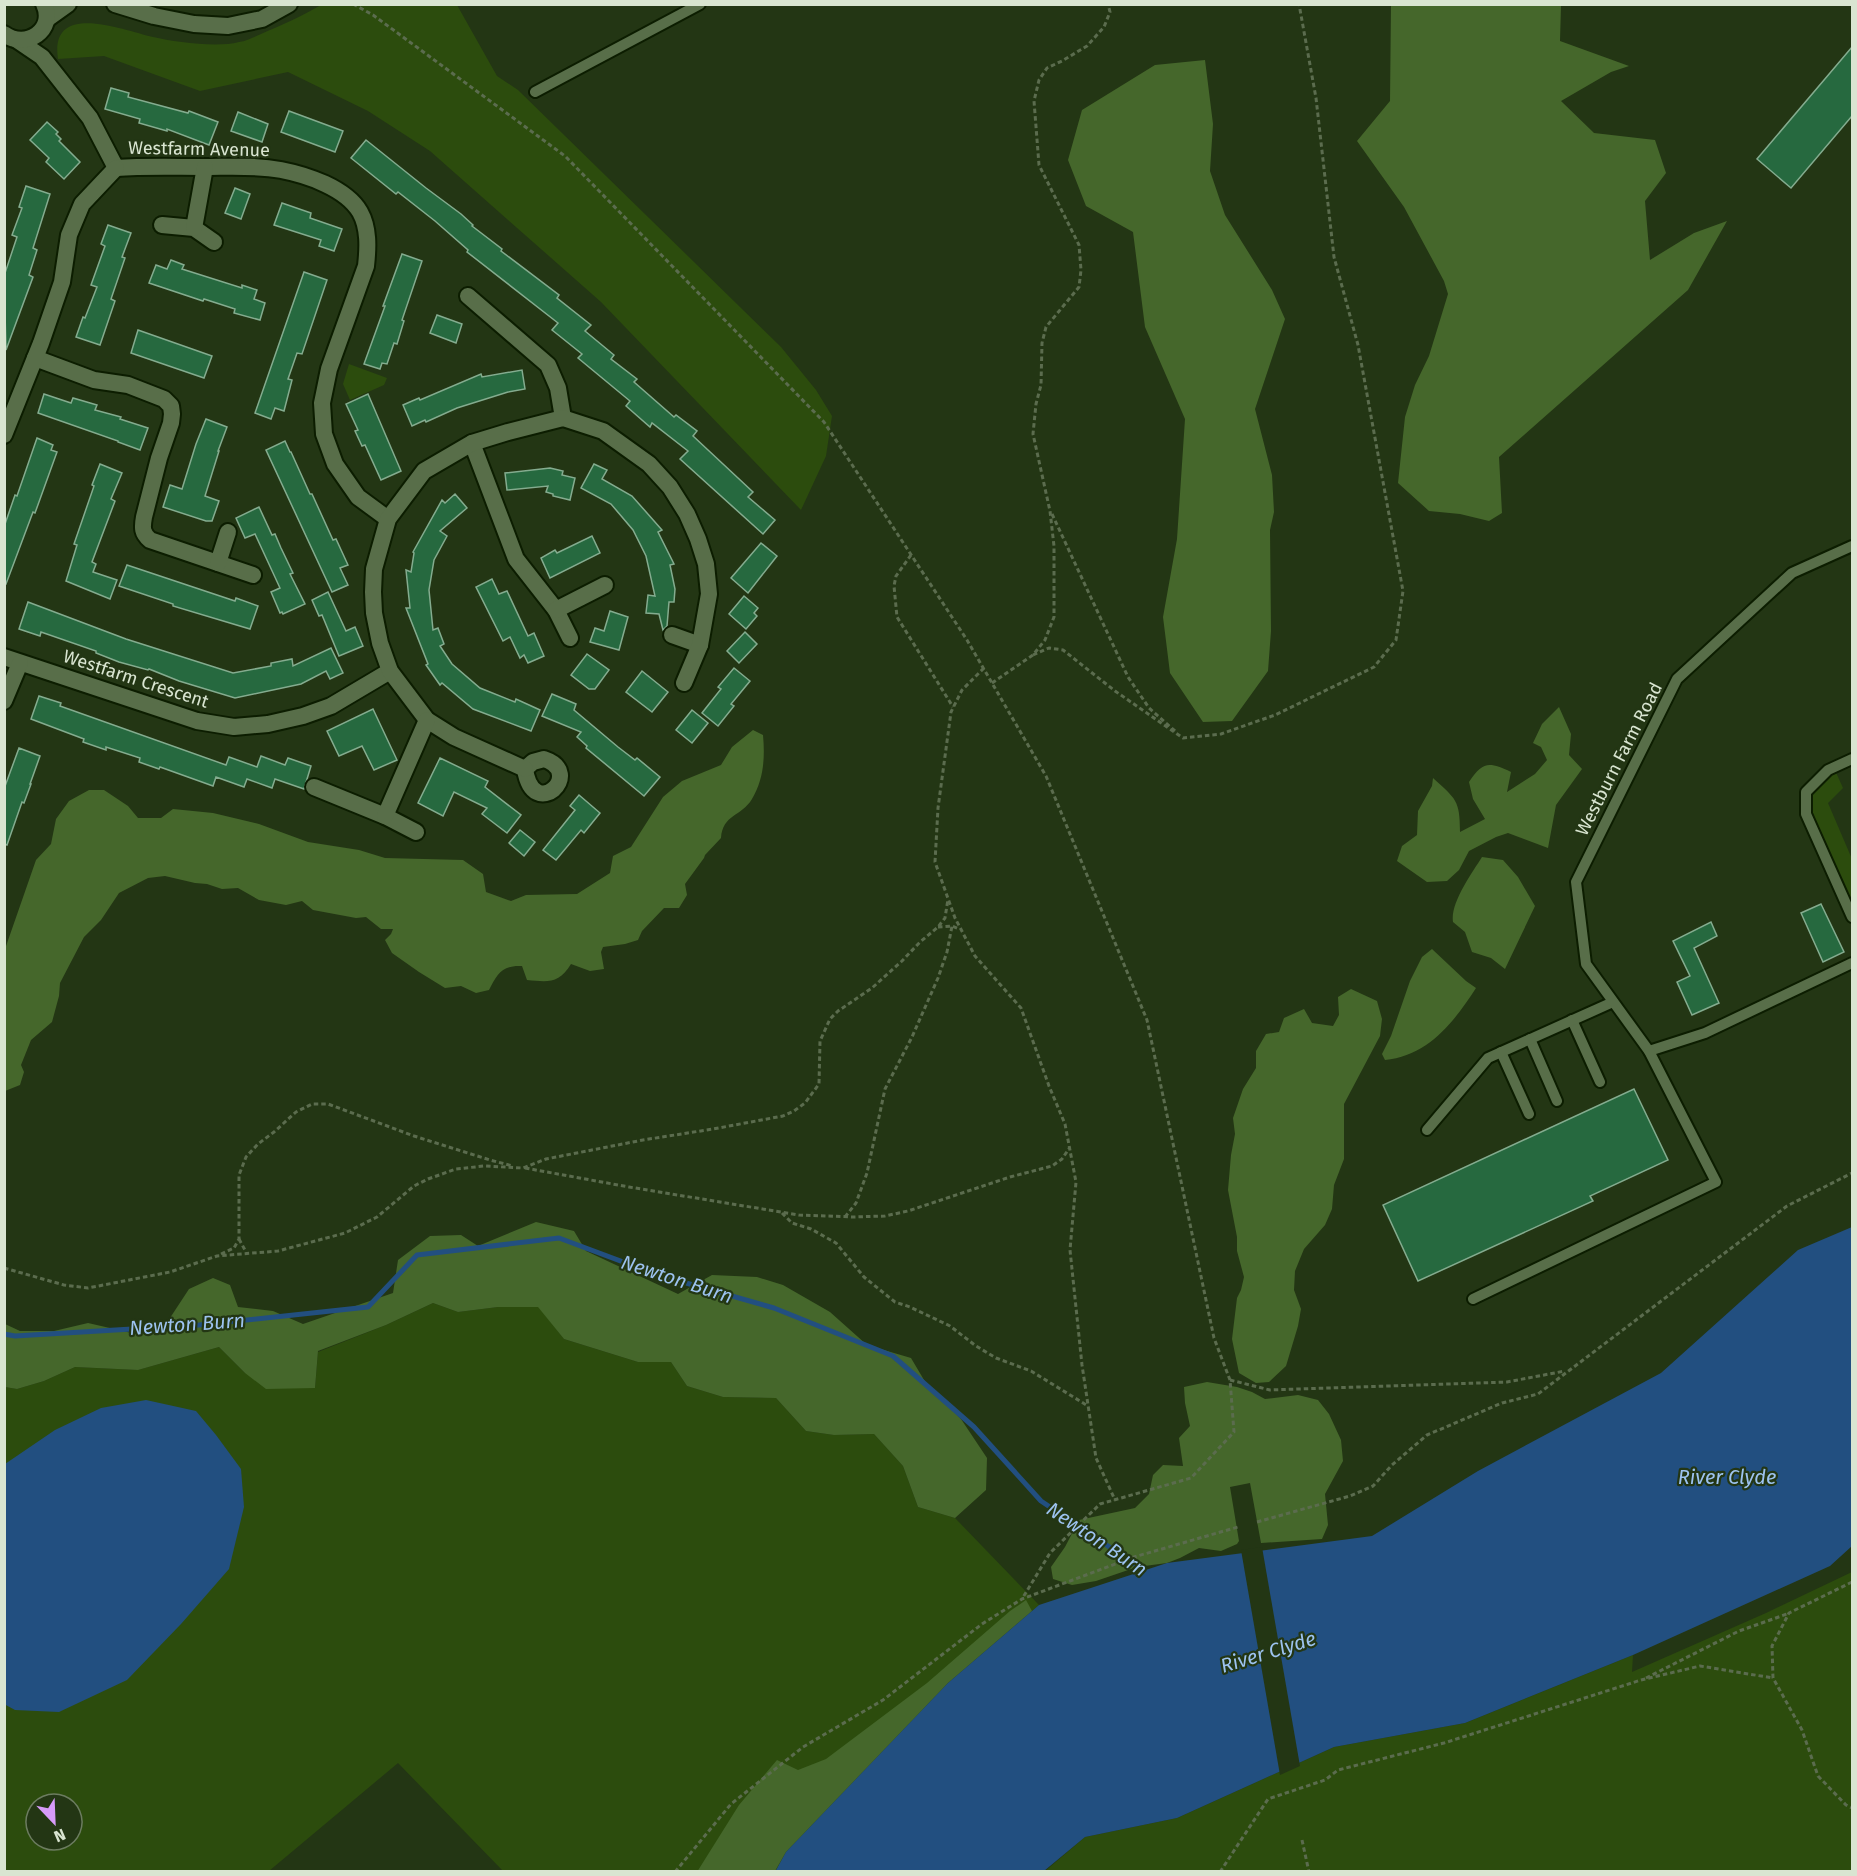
<svg xmlns="http://www.w3.org/2000/svg" width="1857" height="1876" viewBox="0 0 1857 1876" font-family="'Fira Sans',sans-serif">
  <style>
    .green { fill: #2c4c0d; fill-rule: evenodd }
    .forest { fill: #45672b }
    .water { fill: #224f80 }
    .pier { fill: #233614 }
    .lines { fill: none; stroke-linecap: round; stroke-linejoin: round }
    .stream { stroke: #224f80; stroke-width: 5 }
    .building { fill: #26693f; stroke: #84ac8f; stroke-width: 1.5 }
    .service-casing { stroke: #0c1d00; stroke-width: 14 }
    .minor-casing { stroke: #0c1d00; stroke-width: 20 }
    .tertiary-casing { stroke: #0c1d00; stroke-width: 20 }
    .path { stroke: #5b6c4e; stroke-width: 3; stroke-dasharray: 4.5 3; stroke-linecap: butt }
    .service { stroke: #586e49; stroke-width: 10 }
    .minor { stroke: #586e49; stroke-width: 16 }
    .tertiary { stroke: #586e49; stroke-width: 16 }
    .labels { text-anchor: middle; stroke-width: 4.5; stroke-linejoin: round; paint-order: stroke }
    .street-label { font-size: 18px; fill: #d9e5d1; stroke: #233614 }
    .water-label { font-size: 20px; font-style: italic; fill: #9dc3f0; stroke: #233614 }
  </style>
  <rect width="100%" height="100%" fill="#233614"/>
  <g class="green">
    <path d="M 323,4 L 457,5 L 497,76 L 518,90 L 781,347 L 816,390 L 832,416 L 826,456 L 801,510 L 601,302 L 430,151 L 368,111 L 288,72 L 200,91 L 104,56 L 58,59 C 49,0 123,30 153,37 C 175,42 217,48 239,42 C 247,41 254,37 261,34 C 282,25 302,16 323,4 Z"/>
    <polygon points="349,364 387,378 384,385 350,400 343,384"/>
    <polygon points="1834,768 1843,788 1828,803 1852,859 1852,917 1806,814 1806,792"/>
    <path d="M 433,1303 L 458,1312 L 498,1307 L 539,1307 L 564,1339 L 638,1362 L 671,1362 L 687,1386 L 723,1397 L 776,1398 L 806,1431 L 834,1435 L 874,1434 L 903,1466 L 918,1507 L 955,1518 L 1039,1605 L 948,1683 L 775,1871 L 503,1871 L 398,1763 L 269,1871 L 5,1872 L 5,1387 L 17,1389 L 44,1381 L 75,1367 L 138,1370 L 219,1347 L 245,1373 L 315,1388 L 318,1352 L 386,1325 ZM 36,1804 L 72,1804 L 72,1840 L 36,1840 Z"/>
    <polygon points="1852,1572 1852,1871 1044,1872 1085,1837 1177,1818 1334,1747 1465,1723 1633,1655 1632,1672 1766,1613"/>
  </g>
  <g class="forest">
    <polygon points="1391,5 1561,5 1560,41 1629,66 1611,72 1561,101 1594,133 1655,140 1666,173 1645,201 1650,260 1694,233 1727,221 1688,290 1499,457 1502,513 1489,521 1460,514 1429,511 1398,483 1405,417 1415,385 1429,356 1448,294 1444,281 1404,207 1357,141 1390,101"/>
    <polygon points="1205,60 1213,124 1210,171 1225,215 1272,290 1285,319 1255,409 1272,475 1274,512 1270,530 1271,631 1268,671 1232,721 1203,722 1170,673 1163,617 1177,539 1185,419 1145,327 1133,232 1086,206 1068,160 1082,110 1155,65"/>
    <path d="M 1559,707 L 1571,734 L 1569,755 L 1582,769 L 1556,805 L 1548,848 L 1508,833 L 1496,837 L 1469,851 L 1459,870 L 1447,881 L 1427,882 L 1397,861 L 1402,846 L 1417,835 L 1418,811 L 1432,786 L 1433,778 C 1456,799 1460,800 1460,832 L 1485,819 L 1473,799 L 1469,782 C 1483,761 1489,762 1511,772 L 1507,792 L 1535,774 L 1547,760 L 1541,747 L 1533,743 L 1542,724 Z"/>
    <path d="M 753,730 L 763,735 C 765,757 764,779 752,799 C 741,817 723,814 721,838 L 705,855 L 704,858 L 685,884 L 687,895 L 679,908 L 664,908 L 642,931 L 638,940 L 625,944 L 603,947 L 601,952 L 604,969 L 590,971 L 571,964 C 559,984 548,982 527,980 L 522,966 C 502,965 497,974 489,990 L 476,993 L 461,986 L 445,988 L 419,972 L 392,953 L 385,940 L 391,934 L 393,929 L 381,929 L 366,917 L 356,918 L 313,910 L 302,901 L 286,905 L 259,900 L 238,888 L 222,889 L 207,884 L 195,883 L 165,876 L 148,878 L 119,893 L 101,920 L 84,937 L 60,983 L 59,996 L 52,1022 L 31,1040 L 21,1065 L 24,1072 L 20,1085 L 5,1091 L 5,949 L 36,860 L 51,844 L 56,819 L 69,801 L 89,790 L 104,790 L 128,806 L 138,818 L 161,818 L 173,809 L 213,813 L 259,824 L 308,842 L 359,850 L 385,858 L 463,860 L 483,874 L 486,892 L 511,901 L 526,895 L 577,894 L 610,873 L 613,856 L 631,847 L 663,797 L 682,781 L 721,765 L 732,747 Z"/>
    <path d="M 1482,857 L 1503,860 L 1518,877 L 1535,906 L 1505,969 L 1491,958 L 1472,952 L 1465,932 L 1453,922 C 1450,903 1472,873 1482,857 Z"/>
    <path d="M 1432,949 L 1466,981 L 1476,988 C 1454,1022 1428,1056 1385,1060 L 1382,1054 L 1391,1036 L 1410,981 L 1422,957 Z"/>
    <polygon points="1351,989 1377,1001 1382,1019 1380,1036 1344,1104 1344,1159 1334,1185 1332,1209 1325,1225 1304,1249 1295,1271 1294,1290 1301,1309 1298,1326 1286,1366 1269,1382 1256,1383 1239,1373 1232,1339 1237,1298 1241,1290 1244,1277 1237,1251 1237,1237 1228,1190 1231,1155 1235,1134 1233,1118 1243,1089 1256,1068 1256,1051 1266,1034 1279,1032 1284,1018 1304,1009 1312,1023 1333,1026 1339,1015 1338,997"/>
    <polygon points="536,1222 574,1231 586,1251 678,1294 712,1275 757,1277 783,1285 830,1312 867,1345 911,1358 927,1385 961,1419 987,1458 986,1490 955,1518 918,1507 903,1466 874,1434 834,1435 806,1431 776,1398 723,1397 687,1386 671,1362 638,1362 564,1339 538,1307 498,1307 458,1312 433,1303 386,1325 318,1351 315,1388 266,1389 245,1373 219,1347 138,1370 75,1367 44,1381 17,1389 5,1387 5,1324 20,1331 54,1331 88,1323 136,1334 149,1332 168,1321 189,1289 213,1278 230,1285 238,1307 273,1311 303,1324 393,1293 398,1260 430,1236 461,1235 478,1246"/>
    <polygon points="1207,1382 1237,1387 1252,1392 1265,1399 1298,1395 1318,1400 1329,1414 1341,1440 1343,1461 1325,1494 1328,1525 1322,1539 1261,1543 1250,1483 1230,1487 1239,1541 1237,1544 1221,1551 1199,1548 1180,1558 1167,1563 1137,1567 1096,1581 1072,1585 1053,1579 1051,1567 1065,1547 1079,1520 1135,1508 1149,1494 1153,1475 1163,1465 1183,1466 1179,1438 1190,1426 1185,1403 1184,1387"/>
    <polygon points="1026,1600 1032,1611 948,1683 786,1852 775,1871 697,1872 739,1805 777,1760 798,1770 826,1759 927,1683 1010,1611"/>
  </g>
  <g class="water">
    <polygon points="1852,1227 1852,1546 1830,1566 1633,1655 1465,1723 1334,1747 1177,1818 1085,1837 1044,1871 775,1872 786,1852 948,1683 1039,1605 1167,1563 1372,1536 1478,1471 1661,1373 1798,1250"/>
    <polygon points="146,1400 196,1411 216,1435 241,1469 244,1507 229,1569 181,1624 127,1680 59,1712 15,1710 4,1704 5,1464 55,1430 101,1408"/>
  </g>
  <polygon class="pier" points="1262,1547 1300,1766 1280,1775 1241,1550"/>
  <g class="lines">
    <polyline class="stream" points="4,1334 15,1336 199,1325 368,1307 417,1255 559,1238 658,1275 774,1308 893,1356 974,1427 1041,1501 1148,1573"/>
  </g>
  <g class="building">
    <polygon points="1852,47 1852,116 1791,188 1757,159"/>
    <polygon points="111,88 129,93 128,97 188,113 189,111 218,122 209,145 167,129 167,131 139,123 140,119 105,109"/>
    <polygon points="289,111 343,131 335,152 281,132"/>
    <polygon points="238,112 268,124 262,142 231,131"/>
    <polygon points="47,122 58,132 56,134 61,139 59,141 80,162 64,179 46,162 49,158 30,140"/>
    <polygon points="366,140 426,188 461,214 473,225 472,226 502,249 501,251 559,295 557,298 591,325 585,331 614,355 611,359 637,379 634,382 674,417 676,415 697,431 693,436 753,492 748,497 775,520 763,534 680,459 688,451 652,423 650,427 626,406 630,401 578,358 582,354 552,330 558,323 467,252 468,250 435,221 398,192 396,194 351,158"/>
    <polygon points="26,186 50,194 33,248 37,250 29,275 33,277 6,350 4,276 17,237 12,235 22,208 19,207"/>
    <polygon points="235,188 250,194 241,219 225,213"/>
    <polygon points="282,203 311,213 310,218 342,229 334,251 319,246 321,240 274,225"/>
    <polygon points="108,225 131,233 122,257 125,258 111,299 115,301 100,345 76,337 83,317 85,318 97,287 91,285 105,246 101,244"/>
    <polygon points="402,254 422,261 402,320 404,321 397,344 394,343 387,364 382,363 380,369 364,364 385,306 383,306"/>
    <polygon points="171,260 184,265 182,269 242,288 242,285 257,290 254,299 265,303 260,320 234,313 235,309 204,299 203,301 149,283 156,265 167,269"/>
    <polygon points="304,272 327,280 302,354 297,353 288,379 292,380 284,411 275,408 271,419 255,413"/>
    <polygon points="437,315 462,324 456,343 430,333"/>
    <polygon points="138,330 212,356 204,378 131,353"/>
    <polygon points="522,370 525,389 508,392 457,408 426,422 425,420 412,426 403,405 419,398 420,400 481,374 482,377"/>
    <polygon points="44,394 71,403 73,398 97,405 95,410 121,417 120,419 148,428 140,450 118,442 118,441 38,413"/>
    <polygon points="368,394 401,471 381,480 365,445 362,446 355,431 358,430 346,404"/>
    <polygon points="206,419 227,427 218,451 219,451 205,496 219,501 212,521 206,521 163,507 170,485 182,489 196,444"/>
    <polygon points="37,438 53,445 51,450 57,452 35,513 33,512 6,584 4,583 4,527 15,495 17,496"/>
    <polygon points="285,441 290,452 291,452 310,494 312,494 333,540 336,539 348,565 340,568 348,585 332,592 266,450"/>
    <polygon points="100,464 122,473 111,499 115,501 92,562 96,564 93,572 117,580 110,599 66,581 77,545 74,544 94,486 92,485"/>
    <polygon points="594,464 607,470 602,479 632,496 662,530 658,532 674,564 670,565 675,589 674,602 669,602 667,626 663,630 659,614 646,613 648,595 655,596 646,556 633,530 611,504 581,488"/>
    <polygon points="550,468 563,471 562,475 575,478 570,500 553,496 553,494 546,492 548,486 507,490 505,473"/>
    <polygon points="455,494 467,508 440,531 447,536 434,560 429,590 433,630 438,628 444,644 440,646 452,664 480,688 515,702 516,699 540,710 531,731 473,709 442,683 440,685 426,665 428,664 406,608 410,608 406,570 411,572 414,553 413,552 442,500 445,503"/>
    <polygon points="259,507 272,535 275,534 281,548 293,573 290,574 305,604 283,614 282,612 280,613 271,592 280,588 255,534 245,538 236,518"/>
    <polygon points="592,536 600,553 550,578 541,558 555,550 557,553"/>
    <polygon points="761,543 777,556 748,593 731,578"/>
    <polygon points="127,565 235,601 236,598 258,606 250,629 173,606 173,604 119,586"/>
    <polygon points="492,579 499,594 507,591 528,636 534,633 544,656 528,663 524,655 520,658 510,637 503,641 476,587"/>
    <polygon points="328,592 346,631 355,627 363,646 339,656 322,615 319,616 312,600"/>
    <polygon points="744,596 758,608 754,613 757,616 746,629 729,614"/>
    <polygon points="28,602 126,639 233,673 271,666 271,663 292,659 293,666 331,648 343,673 330,679 326,671 301,684 235,698 179,681 149,669 148,670 119,662 96,653 96,651 41,632 40,636 19,629"/>
    <polygon points="610,611 628,617 619,650 590,642 595,628 604,631"/>
    <polygon points="745,632 757,644 739,663 727,651"/>
    <polygon points="587,654 609,670 595,689 589,689 571,675"/>
    <polygon points="734,668 750,681 731,704 734,706 718,726 702,713 721,689 718,687"/>
    <polygon points="642,671 668,692 652,712 626,692"/>
    <polygon points="552,694 576,704 574,710 618,747 635,760 637,758 660,777 644,796 586,748 587,746 577,737 581,732 542,716"/>
    <polygon points="39,696 61,703 60,706 226,765 229,757 257,767 261,756 285,765 288,758 311,766 304,789 275,779 272,788 247,779 244,787 216,777 213,786 160,767 159,769 139,762 140,758 106,747 106,750 83,742 84,739 31,719"/>
    <polygon points="373,709 397,760 374,770 362,746 339,756 327,731"/>
    <polygon points="692,710 708,723 692,743 676,730"/>
    <polygon points="19,748 40,756 30,784 31,784 24,803 22,802 7,845 4,844 4,789"/>
    <polygon points="440,758 488,781 485,787 521,815 507,833 482,814 487,808 454,792 443,816 418,803"/>
    <polygon points="579,795 600,813 584,833 581,830 556,860 543,850 575,810 570,806"/>
    <polygon points="520,830 535,842 524,856 509,843"/>
    <polygon points="1821,904 1844,952 1823,962 1801,913"/>
    <polygon points="1711,922 1717,936 1694,948 1719,1003 1692,1015 1677,982 1690,976 1673,941"/>
    <polygon points="1634,1089 1668,1160 1590,1196 1593,1201 1418,1281 1383,1205"/>
  </g>
  <g class="lines">
    <defs>
      <g id="service">
        <polyline points="535,92 700,4"/>
        <polyline points="1852,759 1828,770 1806,792 1806,814 1852,917"/>
        <polyline points="1572,1020 1600,1082"/>
        <polyline points="1530,1039 1557,1101"/>
        <polyline points="1649,1051 1705,1033 1852,963"/>
        <polyline points="1501,1052 1529,1114"/>
        <polyline points="1427,1130 1488,1058 1613,1002"/>
        <polyline points="1473,1299 1716,1182 1649,1051 1586,964 1576,882 1677,679 1792,573 1852,546"/>
      </g>
      <g id="minor">
        <polyline points="17,40 42,57 90,118 116,168"/>
        <path d="M 116,168 C 145,166 174,167 203,167 C 229,167 255,165 281,170 C 307,175 346,188 360,212 C 369,228 368,248 366,266 L 329,369 L 322,403 L 324,434 L 335,464 L 358,497 L 388,519"/>
        <polyline points="162,225 194,228 214,242"/>
        <polyline points="194,228 205,167"/>
        <polyline points="468,296 548,365 558,388 563,418"/>
        <path d="M 35,358 L 94,380 L 128,385 L 164,399 L 171,406 L 172,414 L 171,423 L 159,458 L 144,517 C 142,528 142,533 150,540 L 253,575"/>
        <polyline points="4,435 41,343 62,282 69,235 82,204 116,168"/>
        <polyline points="472,443 516,559 556,610 570,638"/>
        <polyline points="218,563 228,532"/>
        <polyline points="556,610 605,585"/>
        <polyline points="672,635 700,645"/>
        <polyline points="4,657 197,721 234,727 268,724 303,716 331,706 390,671"/>
        <polyline points="4,701 20,663"/>
        <path d="M 544,759 C 586,773 533,823 525,769 L 533,762 Z"/>
        <polyline points="525,769 454,737 427,720 390,671 380,643 374,613 373,592 374,569 388,519 424,471 472,443 508,432 563,418 603,431 649,464 670,487 687,514 698,539 706,564 709,594 700,645 684,683"/>
        <polyline points="314,787 385,816 416,832"/>
        <polyline points="385,816 427,720"/>
      </g>
      <g id="tertiary">
        <polyline points="115,4 154,16 194,24 228,26 262,19 289,4"/>
        <polyline points="47,19 68,4"/>
        <path d="M 4,34 C 26,50 56,30 44,4"/>
      </g>
    </defs>
    <use href="#service" class="service-casing"/>
    <use href="#minor" class="minor-casing"/>
    <use href="#tertiary" class="tertiary-casing"/>
    <g class="path">
      <polyline points="353,4 373,15 565,156 824,422 967,640 1046,776 1147,1020 1214,1338 1230,1380 1234,1432 1191,1478 1100,1504 1050,1553 1022,1599"/>
      <polyline points="1052,514 1128,677 1149,708 1175,731"/>
      <polyline points="911,555 896,576 894,586 897,617 953,707"/>
      <polyline points="1033,655 1049,648 1063,650 1115,691 1183,738 1221,734 1275,715 1374,667 1396,640 1403,591 1358,345 1334,257 1316,98 1299,4"/>
      <polyline points="984,668 962,690 951,712 938,808 935,862 955,918 975,956 1021,1008 1049,1086 1065,1124 1076,1182 1070,1250 1082,1365 1096,1458 1115,1500"/>
      <polyline points="992,683 1033,655 1045,640 1054,617 1054,546 1050,511 1033,434 1036,404 1041,385 1042,343 1046,327 1079,287 1081,270 1079,245 1039,165 1034,101 1039,80 1047,68 1062,61 1087,46 1104,27 1110,12 1108,4"/>
      <polyline points="938,927 952,926 959,929"/>
      <polyline points="525,1168 629,1187 799,1215 854,1217 885,1216 908,1211 1010,1177 1052,1166 1062,1159 1070,1147"/>
      <polyline points="782,1213 792,1223 811,1229 836,1243 864,1277 895,1302 910,1307 950,1326 976,1346 996,1358 1031,1371 1088,1406"/>
      <polyline points="845,1217 856,1203 867,1173 885,1089 912,1037 938,978 947,952 952,926"/>
      <polyline points="239,1239 246,1252"/>
      <polyline points="221,1254 234,1248 239,1239 239,1175 246,1157 258,1144 274,1132 296,1112 312,1104 328,1104 414,1136 490,1160 513,1166"/>
      <polyline points="4,1268 64,1285 88,1288 170,1272 217,1256 278,1251 345,1233 377,1217 414,1186 428,1179 456,1169 484,1166 523,1168 546,1159 643,1140 713,1129 783,1116 794,1111 805,1103 819,1084 820,1041 830,1019 838,1011 872,988 902,961 920,942 938,927 945,918 948,899"/>
      <polyline points="1230,1380 1270,1390 1507,1382 1565,1371"/>
      <polyline points="1257,1522 1350,1496 1373,1486 1392,1465 1427,1435 1502,1403 1538,1394 1787,1206 1852,1173"/>
      <polyline points="1852,1582 1789,1613 1772,1646 1773,1678 1802,1730 1818,1776 1846,1805 1852,1808"/>
      <polyline points="1646,1678 1739,1631 1787,1614"/>
      <polyline points="1302,1840 1309,1872"/>
      <polyline points="675,1872 731,1804 803,1747 883,1700 982,1624 1022,1599 1134,1557 1238,1527"/>
      <polyline points="1220,1872 1268,1799 1325,1780 1338,1770 1444,1743 1641,1680 1700,1666 1773,1678"/>
    </g>
    <use href="#service" class="service"/>
    <use href="#minor" class="minor"/>
    <use href="#tertiary" class="tertiary"/>
  </g>
  <g class="labels">
    <g class="street-label">
      <text transform="translate(199 149) rotate(1)" y="6">Westfarm Avenue</text>
      <text transform="translate(136 679) rotate(18)" y="6">Westfarm Crescent</text>
      <text transform="translate(1619 759) rotate(-63)" y="6">Westburn Farm Road</text>
    </g>
    <g class="water-label">
      <text transform="translate(677 1279) rotate(18)" y="7">Newton Burn</text>
      <text transform="translate(187 1324) rotate(-4)" y="7">Newton Burn</text>
      <text x="1727" y="1484">River Clyde</text>
      <text transform="translate(1097 1539) rotate(34)" y="7">Newton Burn</text>
      <text transform="translate(1268 1652) rotate(-17)" y="7">River Clyde</text>
    </g>
  </g>
  <rect width="1857" height="1876" fill="none" stroke="#d9e5d1" stroke-width="12"/>
  <g transform="translate(54 1822) rotate(157)"><circle r="28" fill="#233614" stroke="#6c7c60" stroke-width="1.5"/>
  <path d="M0-4.5L10 22L0 15L-10 22Z" fill="#d79bf9"/>
  <text y="-9" font-size="16" font-weight="bold" text-anchor="middle" fill="#d9e5d1">N</text>
  </g>
</svg>
